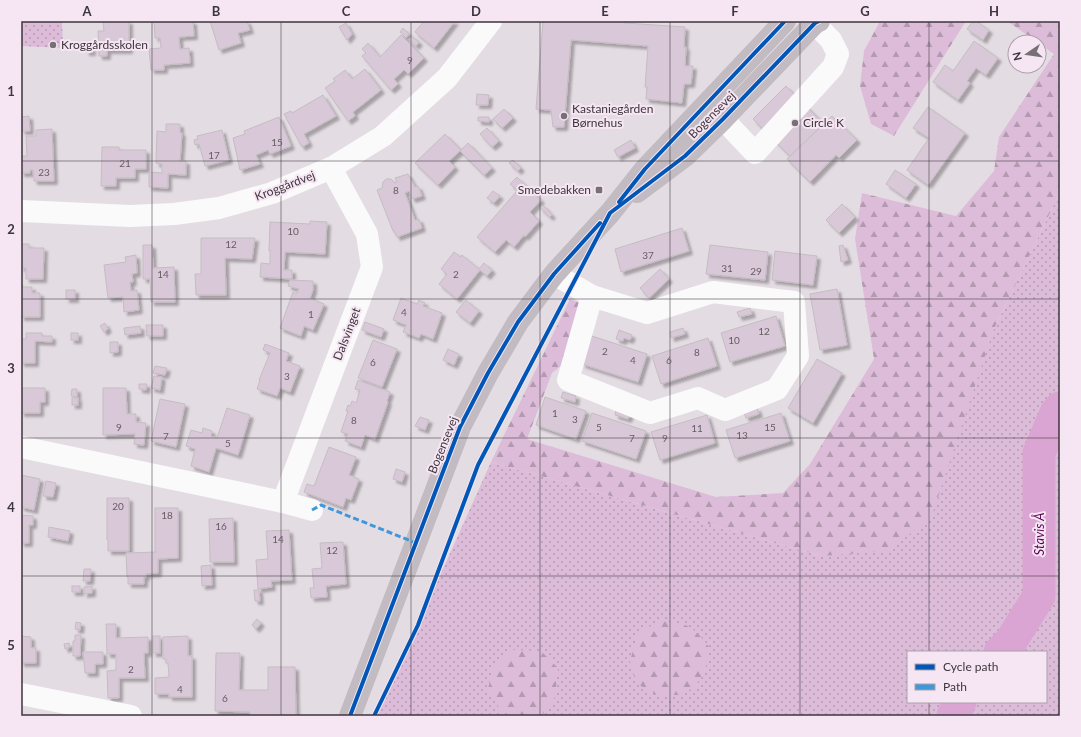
<svg xmlns="http://www.w3.org/2000/svg" width="1081" height="737" viewBox="0 0 1081 737" font-family="Lato,sans-serif">
  <style>
    .grass { fill: url(#grass-dots); fill-rule: evenodd }
    .forest { fill: url(#forest-firs) }
    .lines { fill: none; stroke-linecap: round; stroke-linejoin: round }
    .river { stroke: #daa5d2; stroke-width: 33 }
    .building { fill: #d9c8d8; stroke: #c4bdc3; filter: url(#shadow) }
    .minor { stroke: #fbfafb; stroke-width: 22 }
    .major { stroke: #c3bbc2; stroke-width: 22 }
    .quiet { stroke: #3f98d9; stroke-width: 3; stroke-dasharray: 6 3; stroke-linecap: butt }
    .cycleway-casing { stroke: #f6e6f3; stroke-width: 6 }
    .cycleway { stroke: #0057b8; stroke-width: 4 }
    .grid { fill: none; stroke: #3d363c; stroke-width: 1; stroke-opacity: 0.55 }
    .poi-dot { fill: #777076; stroke: #f6e6f3; stroke-width: 1.5 }
    .labels { text-anchor: middle; stroke-width: 4; stroke-linejoin: round; paint-order: stroke }
    .number-label { font-size: 10px; fill: #665c64 }
    .poi-label { font-size: 12px; fill: #3d363c; stroke: #f6e6f3; text-anchor: start }
    .street-label { font-size: 12px; fill: #3d363c; stroke: #f6e6f3 }
    .water-label { font-size: 13px; font-style: italic; fill: #5a0055; stroke: #f6e6f3 }
    .neatline { fill: none; stroke: #3d363c; stroke-width: 1.5 }
    .grid-label { font-size: 13px; text-anchor: middle; font-weight: bold; fill: #3d363c }
  </style>
  <defs>
    <pattern id="grass-dots" width="8" height="8" patternUnits="userSpaceOnUse"><rect width="8" height="8" fill="#ddbcd9"/><path d="M2 2h.1M6 6h.1" fill="none" stroke="#b49ab1" stroke-width="1.8" stroke-linecap="round"/></pattern>
    <pattern id="forest-firs" width="22" height="20" patternUnits="userSpaceOnUse"><rect width="22" height="20" fill="#ddbcd9"/><path d="M5 1l3.5 6h-7zM16 11l3.5 6h-7z" fill="#b49ab1"/></pattern>
    <filter id="shadow"><feDropShadow dx="3.5" dy="3.5" stdDeviation="1" flood-color="#0004"/></filter>
  </defs>
  <rect width="100%" height="100%" fill="#e4dce3"/>
  <g class="grass">
    <polygon points="21,21 62,21 63,48 21,46"/>
    <path d="M 1060,192 L 1060,716 L 377,716 L 491,462 L 821,556 L 994,329 ZM 908,652 L 1046,652 L 1046,702 L 908,702 Z"/>
  </g>
  <g class="forest">
    <polygon points="880,21 966,21 894,136 871,124 860,86 864,51"/>
    <polygon points="1007,21 1060,21 1060,192 994,329 931,518 887,551 821,556 491,462 570,299 582,304 562,365 552,373 527,439 716,497 783,493 810,464 874,359 855,239 862,193 956,216 994,171 999,137 1054,54"/>
    <path d="M 660,621 C 687,623 692,625 709,647 L 706,669 L 694,688 L 677,695 L 656,695 L 636,683 L 630,661 L 638,633 Z"/>
    <polygon points="513,650 541,651 558,668 555,697 542,715 516,716 501,711 488,689 493,668"/>
  </g>
  <g class="lines">
    <g class="river">
      <polyline points="1000,652 1011,641 1039,596 1039,453 1056,413 1060,408"/>
      <polyline points="953,716 960,702"/>
    </g>
  </g>
  <g class="building">
    <polygon points="103,21 129,21 129,50 107,50 107,56 99,56 98,31 104,31"/>
    <polygon points="154,21 193,21 194,36 179,37 180,49 189,48 190,63 164,65 164,70 151,70 149,49 161,48 160,38 155,38"/>
    <polygon points="210,21 247,21 250,30 238,33 241,43 219,50"/>
    <polygon points="424,21 455,21 434,48 415,32"/>
    <polygon points="543,21 625,21 625,23 685,27 684,47 686,47 685,66 693,66 691,84 684,84 682,103 646,99 647,87 645,87 648,46 571,40 564,127 553,127 551,110 536,109"/>
    <polygon points="973,21 976,21 989,30 983,40 967,29"/>
    <polygon points="346,23 352,34 347,40 339,27"/>
    <polygon points="403,28 409,34 406,38 400,32"/>
    <polygon points="401,35 424,58 408,74 404,70 394,79 398,84 391,90 362,56 366,53 362,49 368,43 380,57"/>
    <polygon points="412,36 419,42 416,46 409,40"/>
    <polygon points="974,41 998,58 986,75 976,68 967,81 970,83 958,100 933,82 945,65 953,71"/>
    <rect x="86" y="48" width="6" height="4"/>
    <polygon points="365,69 381,90 353,112 355,116 348,121 325,88 335,81 333,79 345,70 352,79"/>
    <polygon points="786,86 824,124 790,156 753,119"/>
    <polygon points="477,94 489,95 488,105 476,105"/>
    <polygon points="323,95 336,116 304,134 309,143 302,147 284,114 291,111 292,113"/>
    <polygon points="928,107 965,133 928,185 907,170 929,138 913,128"/>
    <polygon points="504,109 513,118 502,128 493,119"/>
    <polygon points="29,116 30,131 22,131 21,117"/>
    <polygon points="832,116 857,140 839,158 836,155 810,182 787,159"/>
    <polygon points="279,117 291,146 270,154 268,150 256,155 260,164 240,170 233,138 245,134 244,131"/>
    <polygon points="478,117 489,117 489,122 478,121"/>
    <polygon points="166,124 180,124 180,132 182,133 180,161 186,161 186,175 168,174 168,188 149,187 149,172 162,173 162,164 156,163 157,131 166,132"/>
    <polygon points="487,128 499,141 492,147 480,134"/>
    <polygon points="52,129 54,181 34,181 33,170 30,170 30,173 21,173 21,156 27,156 26,136 36,136 36,130"/>
    <polygon points="222,130 229,160 205,166 199,144 195,145 194,140 198,139 197,136"/>
    <polygon points="445,134 461,150 449,161 455,167 438,185 415,163"/>
    <polygon points="631,140 635,148 618,157 614,150"/>
    <polygon points="468,143 492,168 484,175 460,151"/>
    <polygon points="102,147 119,147 119,150 146,150 146,169 135,169 135,178 116,178 116,186 101,186"/>
    <polygon points="513,160 521,168 518,171 509,163"/>
    <polygon points="895,170 916,184 906,198 886,184"/>
    <polygon points="408,174 415,187 418,186 422,196 412,199 409,191 405,193 415,220 419,219 422,228 397,237 394,231 393,231 377,190 382,188 383,182 386,179 391,179 395,183 397,182 395,178"/>
    <polygon points="517,177 541,200 530,212 539,221 525,237 524,235 514,247 506,240 495,252 477,237 516,192 517,194 519,192 510,184"/>
    <polygon points="493,191 500,196 494,203 487,198"/>
    <polygon points="842,204 855,217 839,233 826,220"/>
    <polygon points="543,205 552,215 550,217 540,208"/>
    <polygon points="310,221 327,222 325,254 285,252 284,270 292,270 292,279 260,277 261,263 270,264 270,250 269,251 270,222 310,224"/>
    <polygon points="682,228 689,251 621,272 615,249"/>
    <polygon points="201,238 255,238 252,259 225,258 226,295 196,295 195,274 201,274"/>
    <polygon points="21,244 29,244 29,248 44,248 43,279 26,279 26,268 21,268"/>
    <polygon points="143,245 152,245 153,268 174,267 175,302 151,302 150,279 143,279"/>
    <polygon points="710,245 768,252 765,280 706,274"/>
    <polygon points="843,245 848,260 841,262 839,246"/>
    <polygon points="775,251 817,256 813,285 772,280"/>
    <polygon points="454,252 461,257 462,255 479,269 484,263 492,270 487,276 480,270 457,299 439,284 447,274 441,269"/>
    <polygon points="136,255 137,273 132,274 133,282 130,282 131,291 137,290 139,310 124,312 123,297 108,298 104,265 126,262 125,257"/>
    <polygon points="660,269 669,279 649,298 640,288"/>
    <polygon points="290,280 313,281 313,290 310,298 324,304 313,330 304,326 301,336 280,328 293,292 296,294 299,289 288,286"/>
    <polygon points="21,285 23,285 22,287 32,287 32,293 40,293 40,317 21,317"/>
    <polygon points="837,289 847,345 820,350 810,294"/>
    <rect x="66" y="290" width="9" height="9"/>
    <polygon points="401,298 417,304 419,300 425,303 423,306 442,313 433,339 421,334 419,338 403,332 406,325 393,320"/>
    <polygon points="466,300 479,311 470,323 456,312"/>
    <polygon points="750,308 752,314 739,317 737,312"/>
    <polygon points="776,316 785,346 730,362 721,333"/>
    <polygon points="365,322 384,329 381,337 362,330"/>
    <polygon points="105,323 108,329 104,332 100,326"/>
    <polygon points="146,325 163,325 163,336 147,336"/>
    <polygon points="140,326 141,333 125,335 124,328"/>
    <polygon points="683,328 685,334 671,338 670,332"/>
    <polygon points="619,330 632,335 630,340 624,338 623,341 616,339"/>
    <polygon points="26,333 42,333 42,336 52,336 52,342 35,341 35,363 21,363 21,339 26,339"/>
    <rect x="71" y="333" width="7" height="7"/>
    <polygon points="592,336 647,354 638,382 582,364"/>
    <polygon points="708,338 717,366 661,384 652,356"/>
    <polygon points="373,340 397,349 382,387 358,378"/>
    <polygon points="110,342 118,342 118,352 110,353"/>
    <polygon points="265,344 289,353 286,361 300,366 290,392 280,388 277,396 257,389 260,380 259,380 270,353 263,350"/>
    <polygon points="448,349 459,354 454,365 443,360"/>
    <polygon points="817,359 842,373 813,423 788,408"/>
    <polygon points="155,366 167,368 165,375 153,373"/>
    <polygon points="154,376 162,377 160,390 151,388"/>
    <polygon points="358,380 390,392 387,401 388,402 375,439 365,435 361,447 345,441 348,434 341,432 348,411 346,411 348,405 350,406 352,401 356,403 360,390 355,389"/>
    <polygon points="139,384 147,384 146,390 139,389"/>
    <polygon points="21,388 45,388 45,402 40,402 40,413 21,413"/>
    <polygon points="103,388 126,388 127,414 136,414 136,422 146,423 144,445 134,444 135,434 103,435"/>
    <polygon points="72,389 77,389 77,397 71,396"/>
    <polygon points="563,392 576,396 575,402 561,398"/>
    <polygon points="545,397 586,411 576,439 536,425"/>
    <rect x="72" y="398" width="6" height="7"/>
    <polygon points="160,399 185,404 176,447 151,441"/>
    <polygon points="227,408 250,415 238,455 216,448 209,472 191,466 195,449 186,446 191,430 202,433 203,428 212,431 211,436 217,438"/>
    <polygon points="757,408 759,414 746,418 744,412"/>
    <polygon points="616,410 630,414 628,419 615,415"/>
    <polygon points="592,413 646,431 636,459 582,441"/>
    <polygon points="781,413 790,441 735,458 726,430"/>
    <polygon points="707,415 715,443 660,460 651,432"/>
    <polygon points="420,417 429,420 425,430 415,426"/>
    <polygon points="329,447 356,457 349,475 359,479 351,500 346,498 343,507 304,492 307,484 314,486"/>
    <polygon points="396,469 405,472 402,482 393,479"/>
    <polygon points="21,475 40,479 34,510 21,507"/>
    <polygon points="46,481 56,483 53,497 43,496"/>
    <polygon points="107,498 129,498 129,551 108,551 108,540 107,540"/>
    <polygon points="155,508 178,508 178,558 158,559 158,573 146,574 146,577 144,577 144,584 128,584 128,577 127,577 126,553 157,552 155,551"/>
    <polygon points="21,515 33,516 33,525 29,525 29,543 21,543"/>
    <polygon points="233,518 234,562 210,562 209,519"/>
    <polygon points="49,527 70,531 68,541 48,537"/>
    <polygon points="289,530 292,580 271,581 272,587 258,589 256,560 268,559 266,531"/>
    <polygon points="343,542 346,584 326,586 327,597 311,598 310,588 314,588 312,569 322,568 320,543"/>
    <polygon points="211,565 212,585 202,586 201,566"/>
    <polygon points="84,569 91,569 90,581 83,581"/>
    <rect x="72" y="586" width="8" height="6"/>
    <polygon points="92,586 92,593 84,594 84,587"/>
    <polygon points="254,590 259,590 260,601 255,601"/>
    <polygon points="257,619 261,623 256,629 252,625"/>
    <polygon points="76,622 81,623 80,630 75,629"/>
    <polygon points="106,624 116,624 116,638 148,637 148,653 144,653 145,678 119,678 119,698 108,698 107,671 116,670 116,654 107,654"/>
    <polygon points="75,635 81,635 80,656 73,656 73,641 75,641"/>
    <polygon points="21,636 31,637 31,648 36,648 36,663 21,663"/>
    <rect x="153" y="636" width="7" height="17"/>
    <polygon points="188,636 188,656 192,656 192,697 169,697 169,694 155,694 155,678 169,677 168,663 166,663 166,659 163,659 163,637"/>
    <polygon points="69,643 70,647 65,649 64,644"/>
    <polygon points="83,652 103,652 103,664 95,664 95,673 85,673"/>
    <polygon points="216,653 240,653 239,690 268,690 268,667 295,667 296,716 250,716 250,712 215,711"/>
  </g>
  <g class="lines">
    <g class="minor">
      <polyline points="723,119 755,153 833,67 838,54 831,40 812,21"/>
      <polyline points="21,211 130,216 174,214 219,208 272,193 331,168 383,136 447,78 491,21"/>
      <polyline points="554,274 592,296 647,313 713,292 794,302 798,356 777,389 725,410 698,398 650,413 568,380 592,296"/>
      <polyline points="21,447 283,502 312,510"/>
      <polyline points="283,502 372,267 367,234 331,168"/>
      <polyline points="21,694 131,716"/>
    </g>
    <g class="major">
      <polyline points="637,192 685,156 723,119 815,23 819,21"/>
      <polyline points="350,716 460,427 488,373 518,322 554,274 610,213 645,169 785,21"/>
    </g>
    <polyline class="quiet" points="312,510 321,505 416,543"/>
    <defs>
      <g id="cycleway">
        <polyline points="619,202 645,169 785,21"/>
        <polyline points="350,716 460,427 488,373 518,322 554,274 600,223"/>
        <polyline points="374,716 418,625 478,465 610,213 685,156 723,119 815,23 819,21"/>
      </g>
    </defs>
    <use href="#cycleway" class="cycleway-casing"/>
    <use href="#cycleway" class="cycleway"/>
  </g>
  <path class="grid" d="M 152,21 L 152,716M 281,21 L 281,716M 411,21 L 411,716M 540,21 L 540,716M 670,21 L 670,716M 800,21 L 800,716M 929,21 L 929,652M 21,161 L 1060,161M 21,299 L 1060,299M 21,438 L 1060,438M 21,576 L 1060,576M 929,702 L 929,716"/>
  <g class="poi-dot">
    <circle cx="53" cy="45" r="4"/>
    <circle cx="564" cy="116" r="4"/>
    <circle cx="795" cy="123" r="4"/>
    <rect x="595" y="186" width="8" height="8" rx="2"/>
  </g>
  <g class="labels">
    <g class="number-label">
      <text x="410" y="64">9</text>
      <text x="277" y="146">15</text>
      <text x="214" y="159">17</text>
      <text x="125" y="167">21</text>
      <text x="44" y="176">23</text>
      <text x="396" y="194">8</text>
      <text x="293" y="235">10</text>
      <text x="231" y="248">12</text>
      <text x="648" y="259">37</text>
      <text x="727" y="272">31</text>
      <text x="756" y="275">29</text>
      <text x="163" y="278">14</text>
      <text x="456" y="278">2</text>
      <text x="404" y="316">4</text>
      <text x="311" y="318">1</text>
      <text x="764" y="335">12</text>
      <text x="734" y="344">10</text>
      <text x="605" y="355">2</text>
      <text x="697" y="356">8</text>
      <text x="633" y="364">4</text>
      <text x="669" y="364">6</text>
      <text x="373" y="366">6</text>
      <text x="287" y="380">3</text>
      <text x="555" y="417">1</text>
      <text x="575" y="423">3</text>
      <text x="354" y="424">8</text>
      <text x="119" y="431">9</text>
      <text x="599" y="431">5</text>
      <text x="770" y="431">15</text>
      <text x="697" y="432">11</text>
      <text x="742" y="439">13</text>
      <text x="166" y="440">7</text>
      <text x="632" y="442">7</text>
      <text x="665" y="442">9</text>
      <text x="228" y="447">5</text>
      <text x="118" y="510">20</text>
      <text x="167" y="519">18</text>
      <text x="221" y="530">16</text>
      <text x="278" y="543">14</text>
      <text x="332" y="554">12</text>
      <text x="131" y="673">2</text>
      <text x="180" y="693">4</text>
      <text x="225" y="702">6</text>
    </g>
    <g class="poi-label">
      <text x="61" y="49">Kroggårdsskolen</text>
      <text x="572" y="113">Kastaniegården<tspan x="572" dy="14">Børnehus</tspan></text>
      <text x="803" y="127">Circle K</text>
      <text x="591" y="194" text-anchor="end">Smedebakken</text>
    </g>
    <g class="street-label">
      <text transform="translate(712 115) rotate(-45)" y="4">Bogensevej</text>
      <text transform="translate(285 186) rotate(-21)" y="4">Kroggårdvej</text>
      <text transform="translate(347 334) rotate(-69)" y="4">Dalsvinget</text>
      <text transform="translate(443 445) rotate(-68)" y="4">Bogensevej</text>
    </g>
    <g class="water-label">
      <text transform="translate(1039 534) rotate(-90)" y="5">Stavis Å</text>
    </g>
  </g>
  <rect width="1081" height="737" fill="none" stroke="#f6e6f3" stroke-width="44"/>
  <rect x="907" y="651" width="140" height="52" fill="#f6e6f3" stroke="#aca0aa"/>
  <rect x="915" y="664" width="20" height="6" fill="#0057b8" stroke="#aca0aa"/>
  <text x="943" y="671" font-size="12" fill="#3d363c">Cycle path</text>
  <rect x="915" y="684" width="20" height="6" fill="#3f98d9" stroke="#aca0aa"/>
  <text x="943" y="691" font-size="12" fill="#3d363c">Path</text>
  <g transform="translate(1027 54) rotate(257)"><circle r="19" fill="#f6e6f3" stroke="#aca0aa"/>
  <path d="M0-3L7 15L0 10L-7 15Z" fill="#777076"/>
  <text y="-6" font-size="11" font-weight="bold" text-anchor="middle" fill="#3d363c">N</text>
  </g>
  <rect x="22" y="22" width="1037" height="693" class="neatline"/>
  <g class="grid-label">
    <text x="87" y="16">A</text>
    <text x="216" y="16">B</text>
    <text x="346" y="16">C</text>
    <text x="476" y="16">D</text>
    <text x="605" y="16">E</text>
    <text x="735" y="16">F</text>
    <text x="865" y="16">G</text>
    <text x="994" y="16">H</text>
    <text x="11" y="96">1</text>
    <text x="11" y="234">2</text>
    <text x="11" y="373">3</text>
    <text x="11" y="512">4</text>
    <text x="11" y="650">5</text>
  </g>
</svg>
